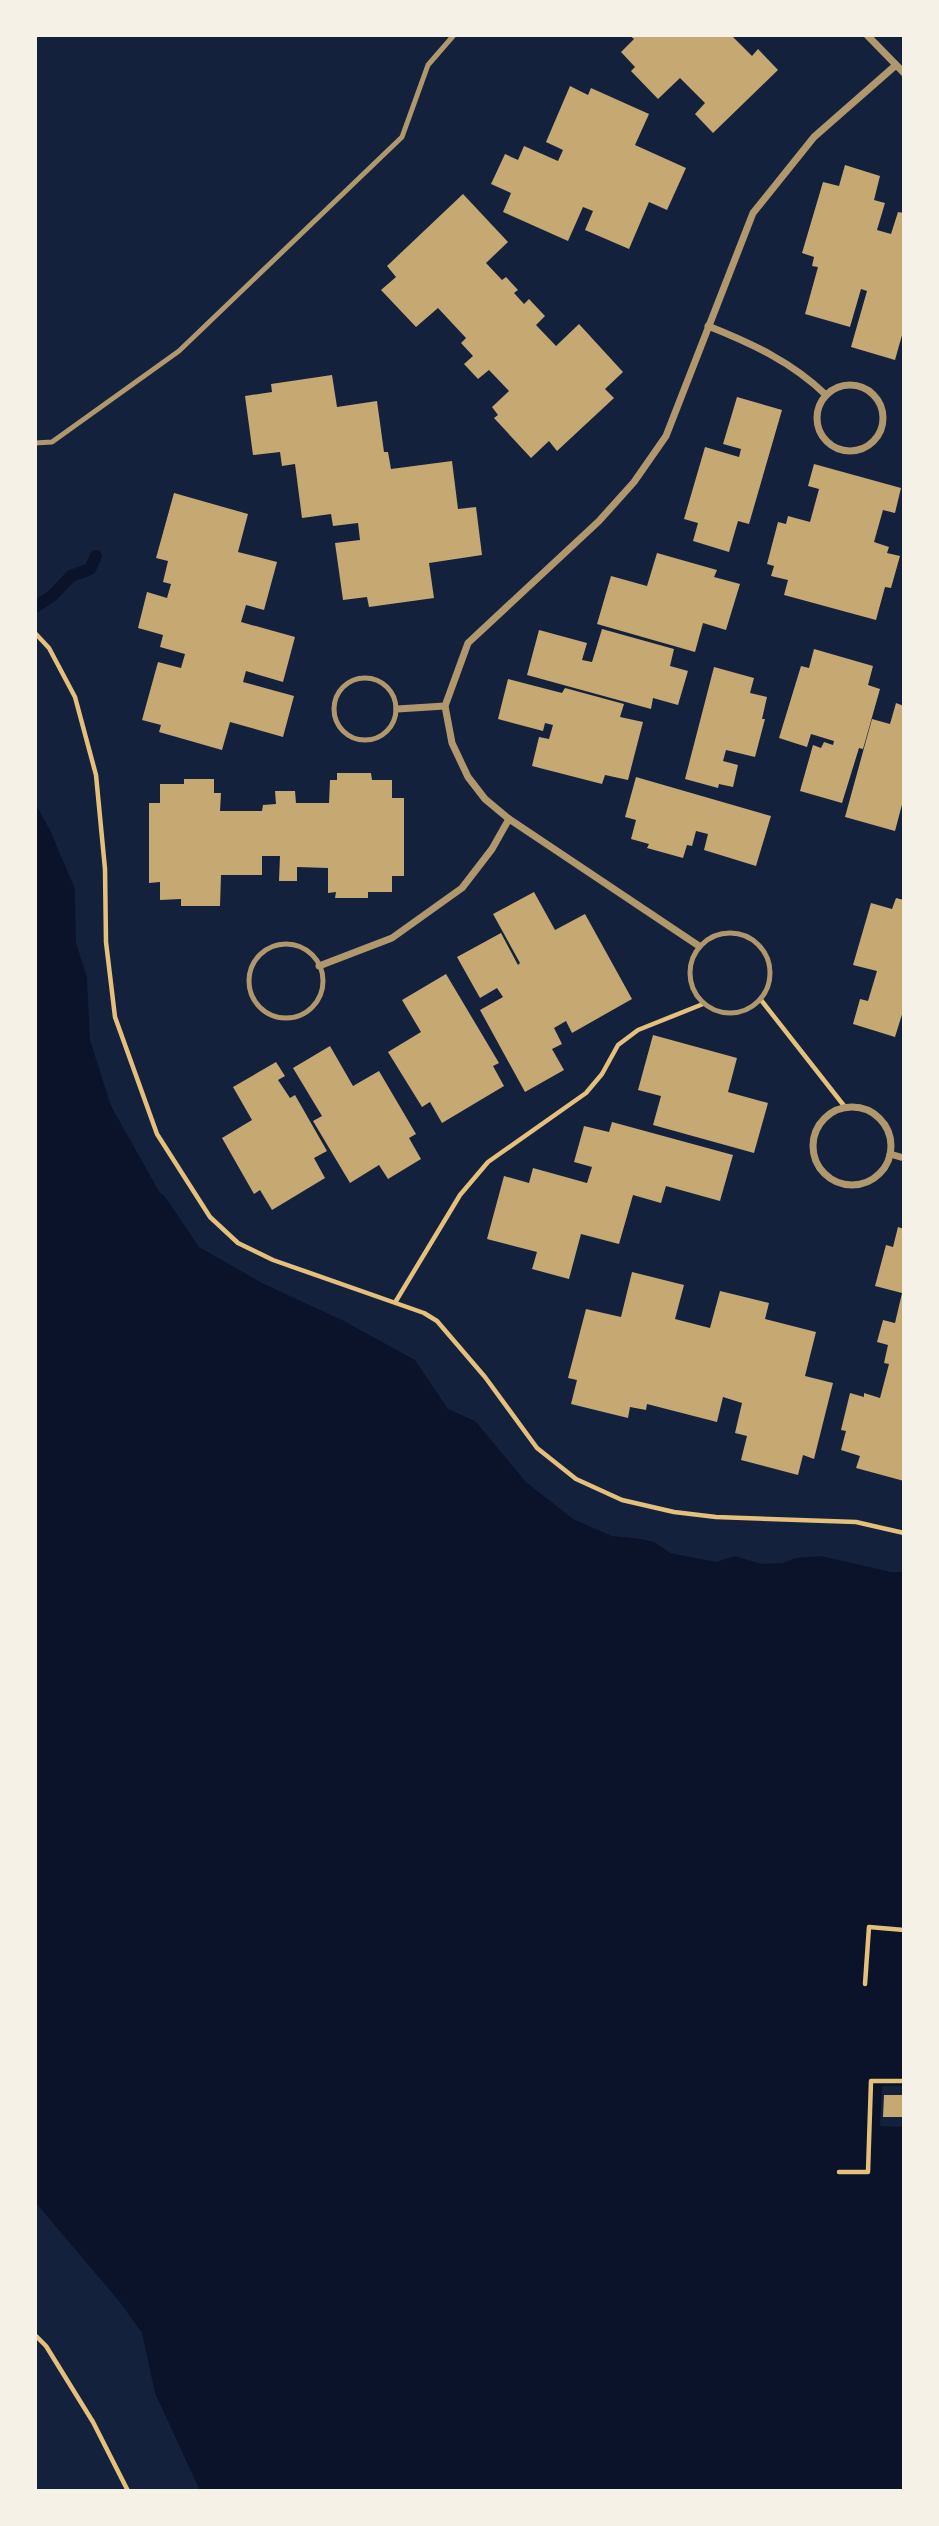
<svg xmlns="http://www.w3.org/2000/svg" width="939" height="2526" viewBox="0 0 939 2526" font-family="'Open Sans',sans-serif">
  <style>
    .water { fill: #0b132b }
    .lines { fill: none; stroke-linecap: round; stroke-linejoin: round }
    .stream { stroke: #0b132b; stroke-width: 12 }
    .building { fill: #c6a872 }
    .path { stroke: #e5c07b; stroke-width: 4.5 }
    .service { stroke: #b1986c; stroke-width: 5 }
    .minor { stroke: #b1986c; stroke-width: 7 }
  </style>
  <rect width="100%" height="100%" fill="#14213d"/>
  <polygon class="water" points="35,803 50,830 75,889 76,943 87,977 90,1040 111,1106 160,1193 164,1195 199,1247 262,1283 344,1321 415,1360 448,1409 475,1421 526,1482 573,1519 612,1536 642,1539 654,1542 670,1553 716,1562 735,1556 761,1564 783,1563 796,1558 821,1556 891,1572 904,1572 904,2086 882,2086 880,2126 904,2127 904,2491 200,2491 155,2393 142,2333 119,2301 35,2202"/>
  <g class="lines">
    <polyline class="stream" points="35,607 52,596 71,576 90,569 96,556"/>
  </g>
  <g class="building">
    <polygon points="629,35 731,35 752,56 758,49 778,70 713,133 695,114 705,103 680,78 658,99 631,71 635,67 621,52 634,39"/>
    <polygon points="570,86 588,95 591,88 649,114 635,145 686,168 667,210 649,202 629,249 585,230 593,211 583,207 568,241 503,212 511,193 491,184 505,154 518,160 524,146 558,161 563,150 546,142"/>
    <polygon points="845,165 880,176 874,200 885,203 877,230 891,234 898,212 904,213 904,328 895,360 851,347 867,291 861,289 850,327 805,314 818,267 812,266 814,257 802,253 823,182 839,186"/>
    <polygon points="463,194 508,242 486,263 502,280 506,277 518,290 514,293 524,304 529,299 545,316 536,325 556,346 579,324 623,372 605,389 614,398 557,451 549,441 531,458 494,418 498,415 492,407 509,391 489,370 478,379 464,364 473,356 461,343 466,338 438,308 416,327 381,290 396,277 387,266"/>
    <polygon points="332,375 337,407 377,401 384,452 388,452 391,469 452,461 458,509 476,507 482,555 429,563 434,598 369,607 367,597 343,600 335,543 360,540 358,523 333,526 331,514 302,518 295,464 282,466 280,452 253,455 245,396 272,392 271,384"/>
    <polygon points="737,397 782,410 749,524 738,521 729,552 693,541 698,523 684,519 705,447 739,457 741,449 723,444"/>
    <polygon points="814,464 901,488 895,513 883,510 874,542 889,547 887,553 900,556 891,588 885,587 876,620 784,595 788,580 771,576 774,566 767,564 778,522 786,524 788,516 810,522 819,489 808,486"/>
    <polygon points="174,493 248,514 238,552 277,562 264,610 246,605 241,622 295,637 283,682 246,671 243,682 294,696 283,737 230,722 222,750 159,732 161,725 142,720 158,662 181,668 185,654 160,647 163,635 138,628 147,592 167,598 171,584 163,582 168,561 156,558"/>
    <polygon points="657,553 717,570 714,577 740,584 726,630 703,623 695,652 597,624 611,576 647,586"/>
    <polygon points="602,629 674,649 670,666 688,671 678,705 653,698 651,709 527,675 539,630 587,643 582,660 592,662"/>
    <polygon points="814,649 873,666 868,685 880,689 863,749 859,748 842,803 800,791 813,745 821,748 824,742 833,745 834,741 811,734 807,747 779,738 801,666 809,668"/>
    <polygon points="714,667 754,678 750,693 767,697 762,719 765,719 755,757 726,750 723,761 738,765 733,787 719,784 718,788 685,779"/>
    <polygon points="508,679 562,693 565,688 624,704 620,717 643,722 628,780 605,775 602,784 532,766 539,737 549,739 553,725 545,723 543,731 498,719"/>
    <polygon points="896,703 904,706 904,797 895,831 845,817 872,719 890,724"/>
    <polygon points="337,773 371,773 372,780 392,780 392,798 404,798 404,876 392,876 392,892 368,892 368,898 335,898 336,892 328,893 328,868 297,867 297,881 279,881 280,856 262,856 262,875 221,875 220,906 181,906 181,899 160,900 160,882 149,883 149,803 160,803 160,784 184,784 184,779 214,779 214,793 221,793 220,811 262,811 263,805 276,804 275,791 295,791 296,803 329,803 330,780 337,780"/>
    <polygon points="636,777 771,816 756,866 704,850 708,834 696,831 692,846 687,845 683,858 647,848 649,844 631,839 636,820 625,817"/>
    <polygon points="534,892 555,930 585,914 632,999 572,1033 566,1021 554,1028 562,1044 552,1049 564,1070 525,1092 480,1010 503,997 497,988 480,998 457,957 501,933 518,965 520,963 493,914"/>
    <polygon points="896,898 904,900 904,1008 895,1037 853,1024 860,999 868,1001 877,971 853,965 871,903 892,909"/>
    <polygon points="446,974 499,1063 493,1066 504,1086 442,1123 430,1102 422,1107 388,1052 421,1032 402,1000"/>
    <polygon points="653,1035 737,1058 728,1092 768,1103 754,1153 653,1125 661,1096 638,1090"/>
    <polygon points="330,1046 353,1086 379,1071 416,1134 409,1138 421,1159 388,1179 379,1165 350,1183 313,1121 322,1116 293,1068"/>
    <polygon points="276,1062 285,1076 278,1080 290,1098 295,1095 327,1151 314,1158 325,1178 272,1210 260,1190 254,1194 222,1138 252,1120 233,1087"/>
    <polygon points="612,1122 733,1155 720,1201 666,1186 661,1203 633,1195 619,1244 581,1234 569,1279 532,1269 537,1252 487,1239 504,1176 529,1183 533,1168 587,1183 592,1167 574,1162 584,1126 609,1132"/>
    <polygon points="898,1227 904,1229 904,1481 856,1468 860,1456 841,1450 846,1431 841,1430 850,1393 864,1397 864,1393 880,1398 889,1364 884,1363 888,1345 877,1342 883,1320 895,1323 902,1293 875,1286 886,1245 893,1247"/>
    <polygon points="632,1272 684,1285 675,1319 710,1328 720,1291 769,1303 765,1319 816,1332 805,1376 833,1383 814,1459 803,1455 798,1475 741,1460 747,1436 735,1433 742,1403 723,1397 717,1422 647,1404 646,1410 630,1407 628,1418 571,1404 577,1380 568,1378 586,1309 621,1317"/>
    <polygon points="884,2095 904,2095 904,2117 883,2117"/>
  </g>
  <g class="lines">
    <g class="path">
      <polyline points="35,633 49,648 75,697 96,775 105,869 106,942 115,1017 157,1134 210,1217 238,1243 273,1260 424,1313 437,1321 485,1377 537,1448 576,1479 622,1500 674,1512 716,1517 856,1522 904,1533"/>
      <polyline points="761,1000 845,1107"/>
      <polyline points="396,1301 460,1195 488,1162 586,1093 602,1074 618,1045 638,1030 703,1004"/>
      <polyline points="865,1984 869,1927 904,1930"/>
      <polyline points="839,2172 868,2172 871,2081 904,2081"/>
      <polyline points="35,2335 46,2346 93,2422 128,2491"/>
    </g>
    <g class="service">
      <polyline points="35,443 52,442 179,351 402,137 428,65 454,35"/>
      <circle cx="365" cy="709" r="31"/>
      <circle cx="730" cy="973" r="40"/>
      <circle cx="286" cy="981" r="37"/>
    </g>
    <g class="minor">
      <polyline points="867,35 904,73"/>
      <path d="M 708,326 C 751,343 792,362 826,395"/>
      <circle cx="850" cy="418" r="33"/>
      <polyline points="397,709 445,706"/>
      <polyline points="699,946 509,819 485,799 468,777 452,743 445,706 468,643 599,521 634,482 666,436 753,213 814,137 896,65"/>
      <polyline points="319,966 392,938 462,888 492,849 509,819"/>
      <circle cx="852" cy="1146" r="39"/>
      <polyline points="890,1154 904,1158"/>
    </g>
  </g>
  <rect width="939" height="2526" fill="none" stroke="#f6f1e7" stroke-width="74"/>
</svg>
